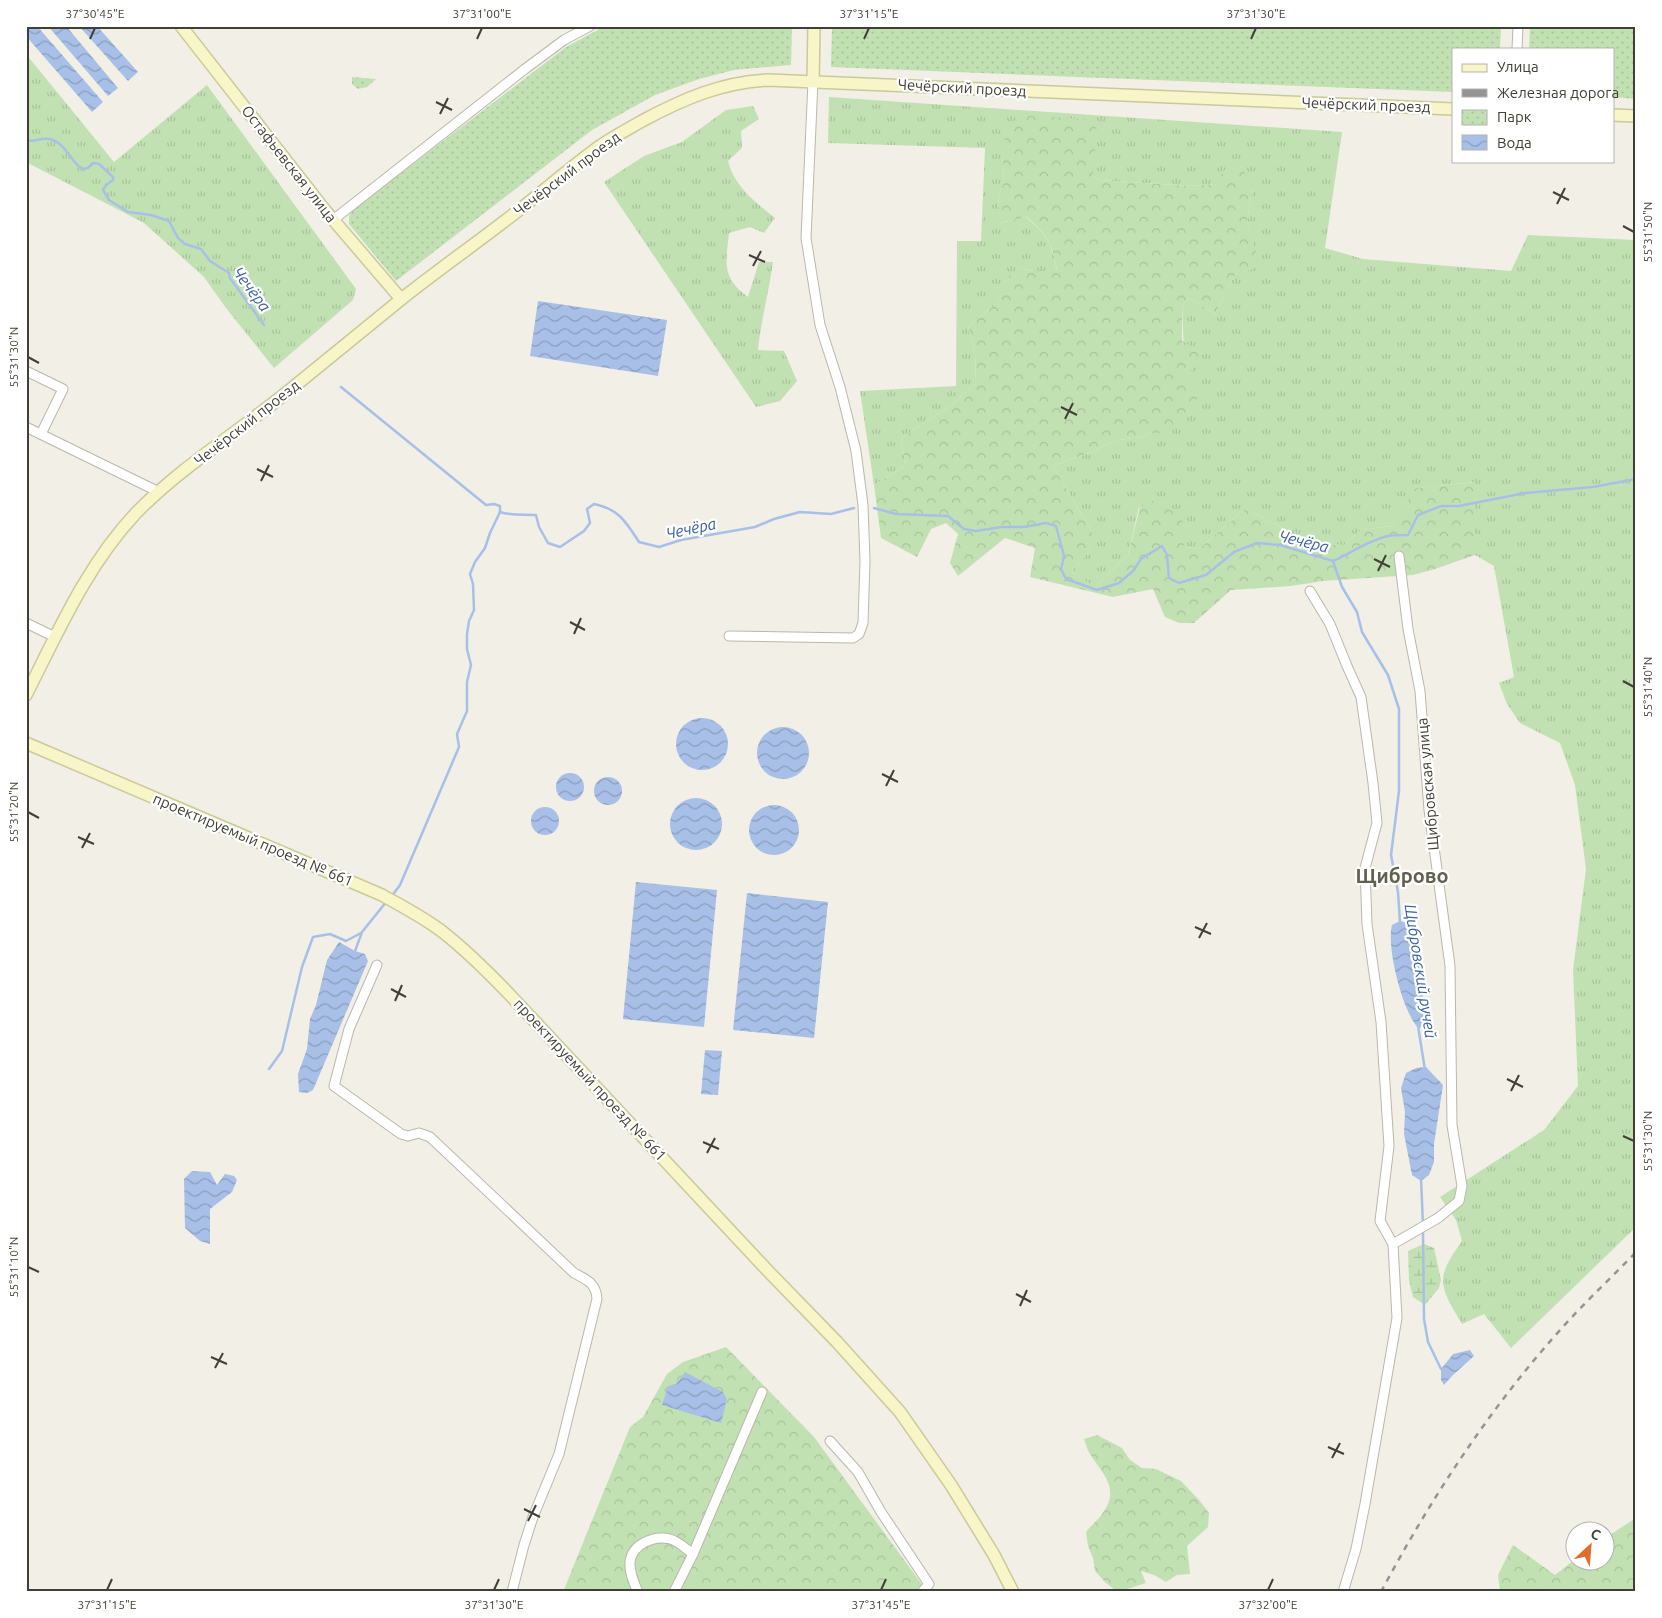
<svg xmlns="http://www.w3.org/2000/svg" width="1662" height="1618" viewBox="0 0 1662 1618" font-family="Ubuntu,sans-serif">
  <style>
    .grass { fill: url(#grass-tufts) }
    .forest { fill: url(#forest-crowns) }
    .wetland { fill: url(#wetland-marsh) }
    .park { fill: url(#park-dots) }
    .water { fill: url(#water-waves) }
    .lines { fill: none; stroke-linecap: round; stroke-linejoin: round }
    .stream { stroke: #a8c0e7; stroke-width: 2.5 }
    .street-casing { stroke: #bbb8a9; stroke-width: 11 }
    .secondary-casing { stroke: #cbc89a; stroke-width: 14 }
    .street { stroke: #fff; stroke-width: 9 }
    .secondary { stroke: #f8f6c8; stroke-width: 11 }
    .rail { stroke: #949494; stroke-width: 2.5; stroke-dasharray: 6 6; stroke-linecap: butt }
    .ticks { fill: none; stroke: #424036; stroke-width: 2 }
    .labels { text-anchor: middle; stroke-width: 4.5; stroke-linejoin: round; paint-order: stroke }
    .street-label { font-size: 15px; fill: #424036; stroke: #fff }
    .water-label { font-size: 16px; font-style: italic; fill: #3c62a1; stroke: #fff }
    .district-label { font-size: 20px; font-weight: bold; fill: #64604e; stroke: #fff }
    .neatline { fill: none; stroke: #424036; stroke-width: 2 }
    .ticks-label { font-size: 12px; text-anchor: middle; fill: #424036 }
  </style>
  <defs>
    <pattern id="grass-tufts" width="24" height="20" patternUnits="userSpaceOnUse" patternTransform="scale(1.25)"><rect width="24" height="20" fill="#c2e1b3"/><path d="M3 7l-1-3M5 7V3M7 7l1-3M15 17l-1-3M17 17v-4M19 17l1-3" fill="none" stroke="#a8c29b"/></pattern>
    <pattern id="forest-crowns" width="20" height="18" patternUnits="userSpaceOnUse" patternTransform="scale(1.25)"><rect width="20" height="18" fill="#c2e1b3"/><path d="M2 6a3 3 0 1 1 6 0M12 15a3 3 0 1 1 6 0" fill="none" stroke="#a8c29b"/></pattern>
    <pattern id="wetland-marsh" width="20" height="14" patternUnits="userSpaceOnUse" patternTransform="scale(1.25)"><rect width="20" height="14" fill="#c2e1b3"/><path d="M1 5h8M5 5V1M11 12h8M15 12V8" fill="none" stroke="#a8c29b"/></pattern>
    <pattern id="park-dots" width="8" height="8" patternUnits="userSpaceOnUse" patternTransform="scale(1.25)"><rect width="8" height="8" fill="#c2e1b3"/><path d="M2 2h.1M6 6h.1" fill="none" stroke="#a8c29b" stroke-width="1.8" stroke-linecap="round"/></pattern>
    <pattern id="water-waves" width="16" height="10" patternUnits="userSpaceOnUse" patternTransform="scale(1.25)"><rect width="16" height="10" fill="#a8c0e7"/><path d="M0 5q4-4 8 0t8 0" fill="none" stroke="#8a9dbc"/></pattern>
  </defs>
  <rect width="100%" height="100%" fill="#f1efe6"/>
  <g class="grass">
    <polygon points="26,54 114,162 207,85 356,289 353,300 274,368 226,308 204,277 144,223 26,162"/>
    <path d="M 829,97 L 1342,132 L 1325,248 L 1363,259 L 1511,271 L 1528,235 L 1636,240 L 1636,1227 L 1511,1348 L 1484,1314 L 1462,1324 C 1455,1311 1443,1296 1443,1280 C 1443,1267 1455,1251 1462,1241 L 1456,1220 L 1440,1197 L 1544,1130 L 1578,1086 L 1573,970 L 1586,869 L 1575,785 L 1560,743 L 1520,723 L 1507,704 L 1499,683 L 1514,677 L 1494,566 L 1475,555 L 1475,482 L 1417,488 L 1392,526 L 1361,530 L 1344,545 L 1314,544 L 1245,509 L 1199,549 L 1184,547 L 1139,507 L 1128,555 L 1094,588 L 1072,571 L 1092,548 L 1092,532 L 1053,466 L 1089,453 L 1117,440 L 1143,437 L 1152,433 L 1170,433 L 1185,382 L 1182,306 L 1189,298 L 1215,314 L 1234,276 L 1259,266 L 1247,221 L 1253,184 L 1214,184 L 1191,186 L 1098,180 L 1093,176 L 1002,154 L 1004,181 L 998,198 L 1001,223 L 1026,217 C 1048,236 1052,243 1057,272 L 1033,271 L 1019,268 L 1001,300 L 968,326 L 975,352 L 976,383 L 953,404 L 901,438 L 906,465 L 874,485 L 860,391 L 956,386 L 957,241 L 981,241 L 985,148 L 828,143 Z"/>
    <path d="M 753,106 L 759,119 L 741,131 L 742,148 L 728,161 C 734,186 755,202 775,218 L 764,233 L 750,227 L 729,233 C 726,263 721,277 748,297 L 759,262 L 773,262 C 769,291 761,320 758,350 L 784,351 L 797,381 L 780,401 L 756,407 L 604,182 L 644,156 L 682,142 L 726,110 Z"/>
  </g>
  <g class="forest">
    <path d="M 1022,115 L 1097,120 L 1093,176 L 1098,180 L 1191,186 L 1214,184 L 1226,168 L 1242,169 L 1253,184 L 1247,221 L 1260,266 L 1234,276 L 1215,314 L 1189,298 L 1182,306 L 1182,341 L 1202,351 L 1185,382 L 1203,388 L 1190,412 L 1170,433 L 1152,433 L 1143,437 L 1117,440 L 1089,453 L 1053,466 L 1092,532 L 1092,548 L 1072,571 L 1095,587 L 1128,555 L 1140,507 L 1153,501 L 1182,516 L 1184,547 L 1199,549 L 1245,509 L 1314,544 L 1344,545 L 1361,530 L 1392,526 L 1416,488 L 1475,482 L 1475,555 L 1435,569 L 1413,575 L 1323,581 L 1291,586 L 1231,590 L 1194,623 L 1179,623 L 1165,617 L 1153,589 L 1113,597 L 1030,577 L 1035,548 L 1005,538 L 958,576 L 950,563 L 958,534 L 946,523 L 931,529 L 917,557 L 881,538 L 874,485 L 906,465 L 901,438 L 953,404 L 976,383 L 975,352 L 968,326 L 1001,300 L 1004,280 L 1019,268 L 1033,271 L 1057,271 C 1052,243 1048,236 1027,217 L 1000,223 L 998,198 L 1004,181 L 1002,154 L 1007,126 Z"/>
    <polygon points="726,1347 814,1437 921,1583 924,1592 563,1592 630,1427 643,1417 667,1374 683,1362"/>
    <path d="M 1097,1435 L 1122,1448 L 1130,1460 L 1142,1468 L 1156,1469 L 1181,1481 L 1200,1501 L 1209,1513 L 1208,1527 L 1187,1546 L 1190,1574 L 1177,1575 L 1166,1582 L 1154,1575 L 1141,1571 L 1146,1583 L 1121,1591 L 1115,1590 L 1105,1582 L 1095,1571 L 1093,1558 L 1088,1546 L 1086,1532 C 1091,1525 1100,1519 1104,1511 C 1120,1488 1102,1473 1090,1454 C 1087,1450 1086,1444 1084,1439 Z"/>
    <polygon points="1636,1518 1636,1592 1500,1592 1498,1575 1513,1545 1555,1575 1574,1560 1604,1560 1605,1538"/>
  </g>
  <polygon class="wetland" points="1424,1244 1434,1248 1441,1280 1439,1288 1425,1305 1413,1297 1409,1281 1408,1251"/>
  <g class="park">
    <polygon points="605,26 792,26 791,65 734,70 699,79 655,95 592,130 396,281 349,224 349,216 353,210 566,47"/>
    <polygon points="832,26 1501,26 1500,49 1453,49 1453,92 831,67"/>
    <polygon points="1530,26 1636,26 1636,99 1613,97 1613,49 1529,49"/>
    <polygon points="352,77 376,79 367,87 358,89 352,84"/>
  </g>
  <g class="water">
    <polygon points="26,26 37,26 103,102 92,112 26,36"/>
    <polygon points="48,26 66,26 118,88 108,96"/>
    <polygon points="79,26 97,26 138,72 128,81"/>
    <polygon points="538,301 667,320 658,376 530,356"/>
    <circle cx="702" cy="744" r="26"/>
    <circle cx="783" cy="753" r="26"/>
    <circle cx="570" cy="787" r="14"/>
    <circle cx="608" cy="791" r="14"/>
    <circle cx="696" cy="824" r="26"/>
    <circle cx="774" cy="830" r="25"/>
    <circle cx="545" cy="821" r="14"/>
    <polygon points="636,882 717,890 704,1027 623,1019"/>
    <polygon points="747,893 828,902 814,1038 733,1030"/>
    <path d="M 1400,921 L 1413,925 L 1419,939 L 1421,980 L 1425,1022 L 1419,1029 C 1403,1013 1386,947 1392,925 Z"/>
    <polygon points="339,942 355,951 365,954 368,961 313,1090 307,1093 299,1092 298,1074 307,1049 310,1019 316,1005 327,960"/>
    <polygon points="705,1050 722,1051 718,1095 701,1094"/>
    <polygon points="1426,1067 1443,1085 1434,1144 1434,1162 1429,1175 1421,1181 1412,1175 1404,1134 1405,1112 1401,1088 1406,1073 1416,1068"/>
    <polygon points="192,1171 210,1172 217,1185 225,1174 234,1176 237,1180 232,1192 210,1209 210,1244 200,1241 185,1228 184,1179"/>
    <polygon points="1470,1350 1474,1356 1453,1375 1444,1385 1441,1380 1441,1369 1453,1354"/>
    <polygon points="685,1372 723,1392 727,1399 721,1423 662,1405 668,1386 676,1384"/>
  </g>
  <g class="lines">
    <g class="stream">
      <path d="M 26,140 C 34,143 41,137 50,139 C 67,144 69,160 82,169 L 88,168 L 93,163 L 99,164 L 113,177 L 113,180 L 106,185 L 103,190 L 109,200 L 128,212 L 151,215 L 169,221 L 178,238 L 185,244 L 201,249 L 210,261 L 229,273 L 230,278 L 264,325"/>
      <polyline points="341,387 486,505 494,504 500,506 500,512"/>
      <path d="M 874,508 L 896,514 L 948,516 L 964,529 L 976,531 L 1002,527 L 1024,527 L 1046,523 L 1056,526 L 1064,556 L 1061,569 L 1066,579 L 1097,590 L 1119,583 L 1133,571 L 1141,559 L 1162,546 L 1167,555 L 1169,578 L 1179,583 L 1206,575 L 1234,552 L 1257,543 L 1280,545 L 1333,561 C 1351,553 1369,540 1388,536 C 1394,535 1401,535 1408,535 L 1418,515 L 1441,506 L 1459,506 L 1525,493 L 1593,487 L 1636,479"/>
      <path d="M 500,512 C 512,516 523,514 536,515 L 539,527 L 548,543 L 560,547 L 584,531 L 590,523 L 587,509 L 594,504 C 619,509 626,522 639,542 L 659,547 L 681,540 L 755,527 L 774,519 L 800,512 L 831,514 L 854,508"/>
      <polyline points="1333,561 1342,587 1357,612 1362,632 1388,675 1399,709 1399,791 1391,855 1398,892 1400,923"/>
      <polyline points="391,897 400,885 459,747 457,734 467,711 467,682 471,665 467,649 467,634 469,621 474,610 473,584 470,574 475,562 485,548 490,533 500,512"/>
      <polyline points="355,951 362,932 387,901"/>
      <polyline points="1418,1026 1425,1070"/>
      <polyline points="269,1069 282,1051 302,967 313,937 330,934 346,941 361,933"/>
      <polyline points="1421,1178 1423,1225"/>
      <polyline points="1423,1231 1424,1319 1428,1342 1441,1369"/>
    </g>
    <defs>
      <g id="street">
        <polyline points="1517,49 1518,26"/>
        <polyline points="333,220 525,69 564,40 590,26"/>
        <polyline points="26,371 63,389 41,434"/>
        <polyline points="26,427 159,492"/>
        <polyline points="1310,591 1330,624 1347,666 1361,697 1373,783 1377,823 1365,868 1367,924 1381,1022 1389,1146 1380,1221 1393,1244 1397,1318 1365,1504 1356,1549 1343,1592"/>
        <polyline points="26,623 55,637"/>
        <polyline points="729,636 853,638 859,634 863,623 865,561 863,505 856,451 840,387 820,325 806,238 813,81"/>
        <path d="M 377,965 L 349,1029 L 334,1086 L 401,1134 L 408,1136 L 419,1133 L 430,1137 L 574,1273 C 587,1280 596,1283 597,1299 L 559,1454 L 533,1517 L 524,1545 L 512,1592"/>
        <polyline points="1393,1244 1438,1218 1459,1201 1462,1186 1452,1125 1450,966 1429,810 1420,691 1408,629 1399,556"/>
        <polyline points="830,1441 858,1472 881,1512 929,1584 922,1592"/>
        <path d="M 638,1592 C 634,1583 629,1572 630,1562 C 632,1544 654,1535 670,1539 C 678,1541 686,1549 693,1554"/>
        <polyline points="674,1592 693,1554 762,1392"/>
      </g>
      <g id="secondary">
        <polyline points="181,26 324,209 401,299"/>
        <polyline points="813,81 814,26"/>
        <polyline points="1613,115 1636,116"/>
        <path d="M 26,695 C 58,632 87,565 136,513 C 182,466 240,431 291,389 C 327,360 363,330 399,301 C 434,273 471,247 506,220 C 538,196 567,170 600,146 C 613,137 628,129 642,121 C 683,99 722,82 768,80 L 1453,109"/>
        <path d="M 26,743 L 382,895 C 403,907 425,918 444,933 C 468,952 490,974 511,996 L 768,1271 L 837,1342 L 900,1412 L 951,1485 L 994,1555 L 1013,1592"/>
      </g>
    </defs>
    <use href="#street" class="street-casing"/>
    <use href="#secondary" class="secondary-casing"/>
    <use href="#street" class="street"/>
    <use href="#secondary" class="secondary"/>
    <path class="rail" d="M 1381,1592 C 1431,1498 1490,1408 1561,1329 C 1585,1302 1611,1278 1636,1252"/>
  </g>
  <path class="ticks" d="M 90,39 L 95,28M 477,39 L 482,28M 864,39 L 869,28M 1251,39 L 1256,28M 436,102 L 452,110M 440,114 L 448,98M 1553,192 L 1569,200M 1557,204 L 1565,188M 1623,226 L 1634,232M 749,255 L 765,262M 753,266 L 761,251M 28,357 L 39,363M 1061,407 L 1077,415M 1065,419 L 1073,403M 257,469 L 273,477M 261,481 L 269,465M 1374,559 L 1390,567M 1378,571 L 1386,555M 570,622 L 585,630M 574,634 L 581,618M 1623,681 L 1634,687M 882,774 L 898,782M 886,786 L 894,770M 28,812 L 39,818M 78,837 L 94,844M 82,848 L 90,833M 1195,927 L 1211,934M 1199,938 L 1207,923M 391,989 L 406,997M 395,1001 L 402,985M 1507,1079 L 1523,1087M 1511,1091 L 1519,1075M 1623,1136 L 1634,1141M 703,1142 L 719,1149M 707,1153 L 715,1138M 28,1267 L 39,1272M 1016,1294 L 1031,1302M 1020,1306 L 1027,1290M 211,1357 L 227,1364M 215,1368 L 223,1353M 1328,1447 L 1344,1454M 1332,1458 L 1340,1443M 524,1509 L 540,1517M 528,1521 L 536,1505M 107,1590 L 112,1579M 494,1590 L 499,1579M 881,1590 L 886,1579M 1268,1590 L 1273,1579"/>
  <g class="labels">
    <g class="street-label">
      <text transform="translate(962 88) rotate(3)" y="5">Чечёрский проезд</text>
      <text transform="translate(1366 105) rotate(2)" y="5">Чечёрский проезд</text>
      <text transform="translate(289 164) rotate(52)" y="5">Остафьевская улица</text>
      <text transform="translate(567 174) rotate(-37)" y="5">Чечёрский проезд</text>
      <text transform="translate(247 423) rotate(-38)" y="5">Чечёрский проезд</text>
      <text transform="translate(1428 784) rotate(-95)" y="5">Щибровская улица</text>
      <text transform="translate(253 840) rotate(23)" y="5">проектируемый проезд № 661</text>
      <text transform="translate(590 1080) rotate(47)" y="5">проектируемый проезд № 661</text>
    </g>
    <g class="water-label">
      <text transform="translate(252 289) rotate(53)" y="6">Чечёра</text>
      <text transform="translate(691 528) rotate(-12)" y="6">Чечёра</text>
      <text transform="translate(1304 541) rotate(14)" y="6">Чечёра</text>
      <text transform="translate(1421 971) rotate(81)" y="6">Щибровский ручей</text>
    </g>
    <g class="district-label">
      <text x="1402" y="883">Щиброво</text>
    </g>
  </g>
  <rect width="1662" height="1618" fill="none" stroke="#ffffff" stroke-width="55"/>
  <rect x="1452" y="48" width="162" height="115" fill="#ffffff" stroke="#b3b3af"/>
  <rect x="1462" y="64" width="25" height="8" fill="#f8f6c8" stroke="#b3b3af"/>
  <text x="1497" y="72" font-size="15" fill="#424036">Улица</text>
  <rect x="1462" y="89" width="25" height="8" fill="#949494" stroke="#b3b3af"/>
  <text x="1497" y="98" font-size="15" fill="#424036">Железная дорога</text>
  <rect x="1462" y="110" width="25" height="15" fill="url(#park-dots)" stroke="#b3b3af"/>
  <text x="1497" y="122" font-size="15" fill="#424036">Парк</text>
  <rect x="1462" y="135" width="25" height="15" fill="url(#water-waves)" stroke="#b3b3af"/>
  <text x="1497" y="148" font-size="15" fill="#424036">Вода</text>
  <g transform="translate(1590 1546) rotate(26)"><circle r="24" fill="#ffffff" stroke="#b3b3af"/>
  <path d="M0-4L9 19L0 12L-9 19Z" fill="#e16c2c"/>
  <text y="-8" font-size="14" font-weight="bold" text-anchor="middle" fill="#424036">С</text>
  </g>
  <rect x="28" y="28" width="1606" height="1562" class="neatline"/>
  <g class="ticks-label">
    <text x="95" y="18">37°30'45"E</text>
    <text x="482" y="18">37°31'00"E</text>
    <text x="869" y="18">37°31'15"E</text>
    <text x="1256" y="18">37°31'30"E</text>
    <text transform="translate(1648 232) rotate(-90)" y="4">55°31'50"N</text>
    <text transform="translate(14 357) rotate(-90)" y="4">55°31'30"N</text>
    <text transform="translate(1648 687) rotate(-90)" y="4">55°31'40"N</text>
    <text transform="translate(14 812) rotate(-90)" y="4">55°31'20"N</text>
    <text transform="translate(1648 1141) rotate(-90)" y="4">55°31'30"N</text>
    <text transform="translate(14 1267) rotate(-90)" y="4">55°31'10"N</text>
    <text x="107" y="1609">37°31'15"E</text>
    <text x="494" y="1609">37°31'30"E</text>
    <text x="881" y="1609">37°31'45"E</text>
    <text x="1268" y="1609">37°32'00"E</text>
  </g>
</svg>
